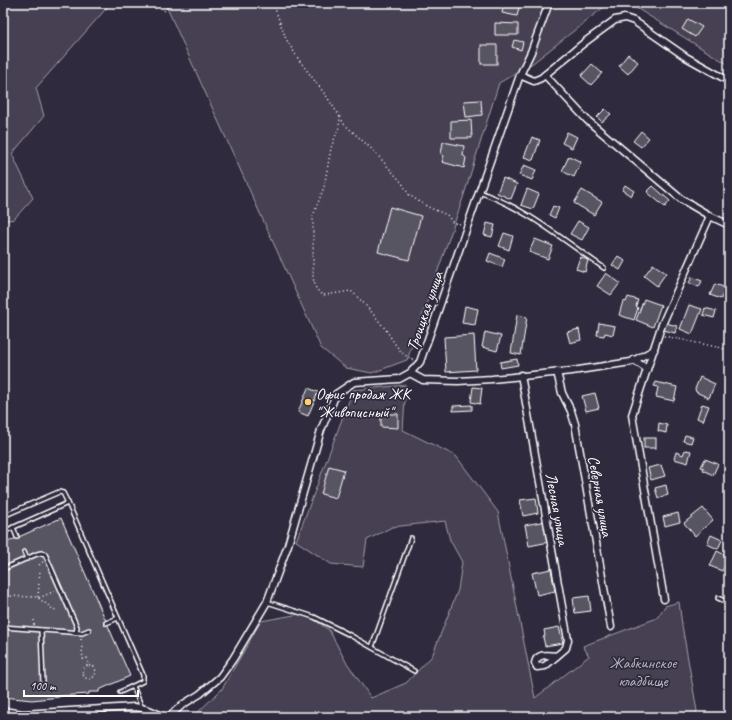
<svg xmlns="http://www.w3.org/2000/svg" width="732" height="720" viewBox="0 0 732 720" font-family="Caveat,sans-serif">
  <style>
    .green { fill: #464152; stroke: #a2a0a8 }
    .building { fill: #595564; stroke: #fff }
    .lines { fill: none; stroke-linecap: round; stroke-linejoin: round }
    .lane-casing { stroke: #fff; stroke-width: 6 }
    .street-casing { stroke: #fff; stroke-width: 9 }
    .path { stroke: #fff; stroke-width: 1.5; stroke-dasharray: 1 3; stroke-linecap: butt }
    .lane { stroke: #2f2a3d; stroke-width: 3 }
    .street { stroke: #2f2a3d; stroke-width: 6 }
    .poi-dot { fill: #ffd166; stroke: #2f2a3d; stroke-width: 1.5 }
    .labels { text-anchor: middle; stroke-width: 3.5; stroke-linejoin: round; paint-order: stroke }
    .street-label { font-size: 16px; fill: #fff; stroke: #2f2a3d }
    .poi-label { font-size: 16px; fill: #fff; stroke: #2f2a3d; text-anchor: start }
    .park-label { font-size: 16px; fill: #b5b3ba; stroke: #2f2a3d }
  </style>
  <rect width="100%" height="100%" fill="#2f2a3d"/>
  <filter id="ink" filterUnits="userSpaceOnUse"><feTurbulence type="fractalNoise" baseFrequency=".025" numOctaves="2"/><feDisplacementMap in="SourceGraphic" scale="8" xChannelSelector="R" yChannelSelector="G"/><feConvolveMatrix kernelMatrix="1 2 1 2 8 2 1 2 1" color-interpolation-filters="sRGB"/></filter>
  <g filter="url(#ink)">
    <g class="green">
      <polygon points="3,3 111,3 36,88 44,116 12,154 33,198 14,219 3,221"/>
      <polygon points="161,3 609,3 533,63 499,83 463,198 407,360 372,373 346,368 321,348 167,8"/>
      <polygon points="628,3 729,3 729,65"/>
      <polygon points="406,385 403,430 456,456 498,512 535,698 589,656 583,646 657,618 665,606 679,602 682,625 697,711 693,717 193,717 222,689 261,621 305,613 329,630 345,660 371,698 406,683 432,656 458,590 462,562 450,540 445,521 392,527 367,540 363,567 331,564 296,541 353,390"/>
    </g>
    <g class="building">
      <polygon points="504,3 520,3 517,16 502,13"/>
      <polygon points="688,19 702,27 695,37 682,29"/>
      <polygon points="495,23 518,24 518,35 495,35"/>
      <polygon points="514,40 523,42 521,50 512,47"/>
      <rect x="481" y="45" width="16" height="19"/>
      <polygon points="628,54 638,62 628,74 619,66"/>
      <polygon points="592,64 602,73 591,85 581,76"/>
      <polygon points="481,100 482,115 466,117 464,101"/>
      <polygon points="605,109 611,114 602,122 597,117"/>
      <polygon points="471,120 472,138 451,138 451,121"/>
      <polygon points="641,131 649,138 641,147 633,141"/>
      <polygon points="567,132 577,137 572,148 562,143"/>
      <polygon points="532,137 540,140 533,160 524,157"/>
      <polygon points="443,142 464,146 463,155 466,158 464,168 442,162 444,156 441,154"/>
      <polygon points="569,156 581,162 574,177 562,171"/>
      <polygon points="524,165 536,170 532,180 519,175"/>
      <polygon points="503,178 517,184 511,199 497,193"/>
      <polygon points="625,185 634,191 631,196 622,190"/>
      <polygon points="653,186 670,201 665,207 647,192"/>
      <polygon points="527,189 539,194 533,209 521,205"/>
      <polygon points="582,190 602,202 594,215 574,203"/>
      <polygon points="553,206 559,208 555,218 549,215"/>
      <polygon points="390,207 421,216 409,260 378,252"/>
      <polygon points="578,221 589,227 582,240 570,234"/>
      <polygon points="487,223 495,225 492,237 484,235"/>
      <polygon points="504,233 513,236 509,250 499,246"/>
      <polygon points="535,239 553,246 548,259 529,252"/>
      <polygon points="490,253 505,259 502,267 487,261"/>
      <polygon points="618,256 625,261 620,270 612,265"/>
      <polygon points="580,257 588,260 585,272 576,269"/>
      <polygon points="653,264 666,273 657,286 644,276"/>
      <polygon points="606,273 620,283 611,295 597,286"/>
      <polygon points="692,277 702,281 699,287 689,283"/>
      <polygon points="715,284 726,288 721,299 710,295"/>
      <polygon points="628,297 638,300 636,306 638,308 634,320 619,315 623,301 626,302"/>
      <polygon points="644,299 661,305 653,327 636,320"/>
      <polygon points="689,305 702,309 692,334 680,329"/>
      <polygon points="465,306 478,309 475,325 462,323"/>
      <polygon points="705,308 716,311 714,318 703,315"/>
      <polygon points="517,315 527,317 521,355 511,353"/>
      <polygon points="599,323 615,326 613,335 605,333 604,336 597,335"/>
      <polygon points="666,323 677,326 675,333 664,330"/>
      <polygon points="579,329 581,340 570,343 567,332"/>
      <polygon points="485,332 501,336 497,351 482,347"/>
      <polygon points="474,335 476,370 446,372 444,337"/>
      <polygon points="517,359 518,365 501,368 500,362"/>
      <polygon points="700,377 715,384 709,398 696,392 695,389"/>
      <polygon points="656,382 677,387 674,401 656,397 658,387 654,386"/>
      <polygon points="473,387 482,388 480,404 471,402"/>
      <polygon points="308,388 318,392 308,416 298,412"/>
      <polygon points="595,393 599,408 586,411 582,396"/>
      <polygon points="702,404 709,406 703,421 697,418"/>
      <polygon points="472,405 472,410 453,411 453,406"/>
      <polygon points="381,414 398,414 398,428 381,427"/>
      <polygon points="659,423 667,425 666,433 658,431"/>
      <polygon points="685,435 693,437 691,443 683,441"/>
      <rect x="644" y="438" width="12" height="10"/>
      <polygon points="685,450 691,451 688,463 674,459 676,452 683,455"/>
      <polygon points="705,459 718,464 713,475 703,470 704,468 701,467"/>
      <polygon points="661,465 665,476 651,480 648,468"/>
      <polygon points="329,466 344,470 336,498 321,494"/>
      <polygon points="666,485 668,495 658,498 655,488"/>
      <polygon points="536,498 538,513 523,516 520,500"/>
      <polygon points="703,508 713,520 695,536 684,523"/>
      <polygon points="678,513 680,522 665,526 663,517"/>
      <polygon points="61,518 130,676 99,690 99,692 89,692 89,694 59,696 59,697 32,700 3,697 3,544"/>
      <polygon points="546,521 549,542 529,546 525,525"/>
      <polygon points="711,535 722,540 718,549 707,544"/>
      <polygon points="717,551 729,557 722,571 710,566"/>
      <polygon points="551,569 555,591 537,595 532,573"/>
      <polygon points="589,596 591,611 575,613 573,598"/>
      <polygon points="559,627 563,643 545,646 543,637 545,636 544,630"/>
    </g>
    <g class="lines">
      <defs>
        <g id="lane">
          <path d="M 479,192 C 526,208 563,240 604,268"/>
          <polyline points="3,516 59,492 63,493 68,503"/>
          <polyline points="13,527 17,537"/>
          <polyline points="3,532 68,503 143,675 143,681 133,686 142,708"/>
          <polyline points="24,552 27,559"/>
          <polyline points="3,569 37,554 41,553 45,554 77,627 76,633"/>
          <polyline points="718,598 729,603"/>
          <polyline points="267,602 314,617 348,634 414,671"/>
          <polyline points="106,623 118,618"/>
          <polyline points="3,627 82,633 89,630"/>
          <polyline points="41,630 43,683"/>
          <polyline points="372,647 411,538"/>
          <polyline points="120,692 133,686"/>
        </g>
        <g id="street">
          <polyline points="520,75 534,81 541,78 585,42 615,20 625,18 634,21 686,57 729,81"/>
          <polyline points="545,75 587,120 681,199 710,216 729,225"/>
          <polyline points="634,360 647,369"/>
          <polyline points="557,372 562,393 571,411 575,424 611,627"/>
          <polyline points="410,373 423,380 458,381 492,379 572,371 631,362 654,350"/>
          <path d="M 521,375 L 568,640 L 566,648 L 545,666 L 537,667 L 535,663 C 537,653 548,655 557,656"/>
          <polyline points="664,599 632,415 661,327 710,216"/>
          <path d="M 3,711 L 23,714 L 134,707 C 145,708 154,711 163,717"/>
          <polyline points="169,717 182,705 200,694 220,677 233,659 267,602 288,545 321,430 336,394 354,382 399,379 410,373 420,362 520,75 531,52 549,3"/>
        </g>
      </defs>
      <use href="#lane" class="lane-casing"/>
      <use href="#street" class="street-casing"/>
      <g class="path">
        <path d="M 273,3 L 286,39 L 299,60 L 327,97 L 340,117 L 339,127 L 331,148 L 324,187 L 313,216 L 313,278 L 316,289 L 321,294 L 325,295 L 351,291 C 363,301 373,314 383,326 C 393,339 398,354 414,360"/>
        <polyline points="164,11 173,3"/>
        <polyline points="340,117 344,124 375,152 402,183 409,195 428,207 447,215 453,223 462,224"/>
        <polyline points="664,336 722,348 729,352"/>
        <polyline points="39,565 44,561"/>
        <polyline points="3,597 7,596 37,597 54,610 58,608"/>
        <polyline points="38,597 40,569"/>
        <polyline points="39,598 55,591"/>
        <polyline points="3,600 9,609"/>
        <polyline points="34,625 34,619"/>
        <polyline points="81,639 83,659 87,658 88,665 84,668 82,673 85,678 90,679 95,676 96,671 94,667 88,665"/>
      </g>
      <use href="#lane" class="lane"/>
      <use href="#street" class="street"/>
    </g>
  </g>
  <circle class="poi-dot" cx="308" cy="402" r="4"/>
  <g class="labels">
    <g class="street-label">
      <text transform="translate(424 311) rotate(-71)" y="6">Троицкая улица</text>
      <text transform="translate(601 496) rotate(80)" y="6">Северная улица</text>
      <text transform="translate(558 509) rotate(80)" y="6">Лесная улица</text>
    </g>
    <g class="poi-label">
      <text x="316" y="399">Офис продаж ЖК<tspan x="316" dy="18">"Живописный"</tspan></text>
    </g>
    <g class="park-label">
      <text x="643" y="668">Жабкинское<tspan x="643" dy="18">кладбище</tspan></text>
    </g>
  </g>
  <rect width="732" height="720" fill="none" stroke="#2f2a3d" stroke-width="16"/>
  <rect x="8" y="8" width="716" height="704" fill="none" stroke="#fff" stroke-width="1.5" filter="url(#ink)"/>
  <path d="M24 690v6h114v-6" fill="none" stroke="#ffffff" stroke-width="2"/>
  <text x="30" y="690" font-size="12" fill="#ffffff" stroke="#2f2a3d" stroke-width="3" paint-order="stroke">100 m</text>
</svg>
